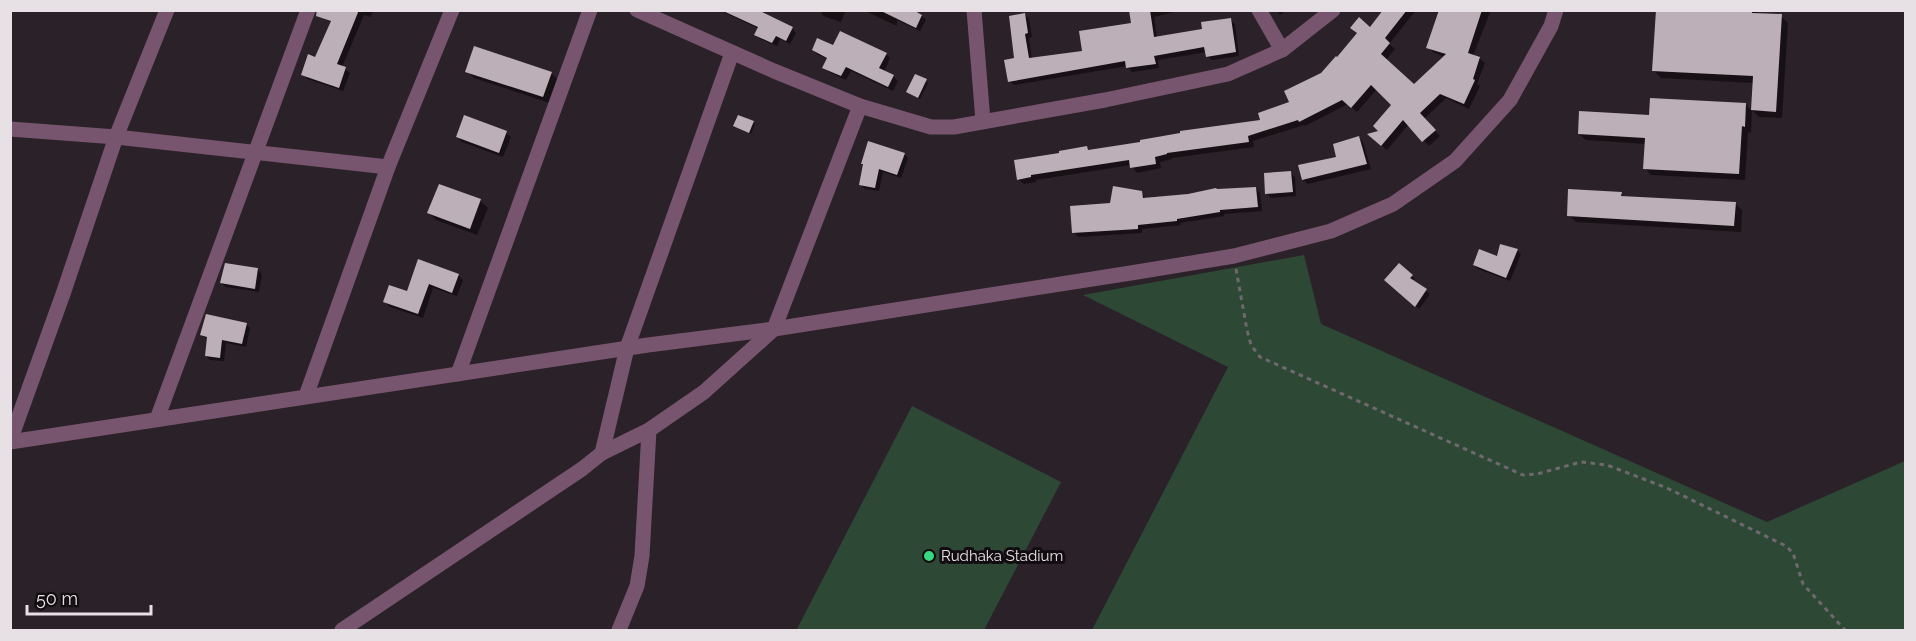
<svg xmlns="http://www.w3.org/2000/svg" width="1916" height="641" viewBox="0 0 1916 641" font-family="Raleway,sans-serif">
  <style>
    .green { fill: #2d4936 }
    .shadow { fill: #0007 }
    .building { fill: #bdafb8 }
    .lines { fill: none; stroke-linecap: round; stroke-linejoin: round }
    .path { stroke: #71686f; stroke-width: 3; stroke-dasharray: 4.5 4.5; stroke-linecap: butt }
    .minor { stroke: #78556e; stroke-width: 15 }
    .poi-dot { fill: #37d880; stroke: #110c0f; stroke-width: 2 }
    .labels { text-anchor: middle; stroke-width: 6; stroke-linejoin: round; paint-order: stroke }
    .poi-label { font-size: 15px; fill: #e7e0e5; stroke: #110c0f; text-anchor: start }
  </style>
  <rect width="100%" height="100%" fill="#2b2128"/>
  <g class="green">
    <polygon points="1304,255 1321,324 1767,522 1905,461 1905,630 1092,630 1228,367 1083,295"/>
    <polygon points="912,406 1061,482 984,630 797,629"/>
  </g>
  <g class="shadow">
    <polygon points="326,10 373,10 371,17 364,15 342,67 350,73 343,91 307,79 303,75 315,58 332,23 323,17"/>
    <polygon points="719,10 754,10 792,28 796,33 790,44 780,39 777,46 760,39 756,34 759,29"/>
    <polygon points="820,10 846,10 841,22 823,16"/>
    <polygon points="863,10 909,10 922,16 926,20 920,31 897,20 897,26"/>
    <polygon points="1131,10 1183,10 1154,17 1157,38 1204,30 1230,19 1235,24 1239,56 1212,60 1207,56 1207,52 1158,60 1159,68 1132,72 1127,66 1014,85 1009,81 1016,59 1025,15 1029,19 1032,37 1029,38 1032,60 1084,52 1133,24"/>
    <polygon points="1276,10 1287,10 1280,15"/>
    <polygon points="1385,10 1416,10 1389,44 1395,49 1386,60 1414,86 1445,57 1433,52 1428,47 1444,10 1491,10 1473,56 1479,58 1485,63 1477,84 1480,86 1469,109 1446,98 1424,119 1440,136 1429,146 1409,124 1387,150 1374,139 1380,132 1393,105 1377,89 1357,112 1348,104 1305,126 1304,125 1253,141 1254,147 1172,158 1172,159 1160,162 1161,168 1137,173 1131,165 1036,180 1036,182 1024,184 1018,179 1086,148 1090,151 1262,122 1291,103 1371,29"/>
    <polygon points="1657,10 1756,10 1759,14 1781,16 1788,23 1782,118 1759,117 1752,110 1754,83 1661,78 1654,71"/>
    <polygon points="834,47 886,54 890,58 884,72 893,76 898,81 893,91 851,71 846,80 829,72 824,67 828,59 818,55 813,50"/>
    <polygon points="467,71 551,73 558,80 550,103 474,78"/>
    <polygon points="916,76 928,83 920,99 910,94"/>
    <polygon points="1745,104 1752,111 1751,133 1748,132 1745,180 1651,175 1645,168 1646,144 1586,140 1579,134 1650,117"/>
    <polygon points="753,122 755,124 751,134 735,126"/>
    <polygon points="506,133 511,137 503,157 462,142 457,137"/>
    <polygon points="1359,138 1363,142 1371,169 1308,184 1303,180 1338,158"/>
    <polygon points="904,154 908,158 901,178 883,172 879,191 865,189 861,185 865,165"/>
    <polygon points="1290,173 1295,177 1296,196 1271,198 1267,194"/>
    <polygon points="440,186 480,201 488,208 477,235 436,220 429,213"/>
    <polygon points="1256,188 1260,193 1262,211 1224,214 1224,216 1180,223 1181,225 1142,229 1142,233 1078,237 1074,232 1111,204 1141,192 1146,199"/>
    <polygon points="1621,194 1625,197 1735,203 1742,210 1741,232 1576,222 1569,215"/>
    <polygon points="1517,250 1521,254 1510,281 1478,269 1474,265"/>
    <polygon points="419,261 458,275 463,280 457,296 433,288 423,318 390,307 385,302 408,293"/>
    <polygon points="1399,265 1415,279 1413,281 1430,294 1419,309 1389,283"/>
    <polygon points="258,270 262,274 259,292 226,287 221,283"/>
    <polygon points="246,324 250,328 246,347 226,343 224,361 210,360 206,356 208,339 201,335"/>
  </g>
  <g class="building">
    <polygon points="317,10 359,10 337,64 346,67 339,88 301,75 308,54 315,57 331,21 316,16"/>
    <polygon points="721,10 758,10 793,27 786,41 776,36 772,43 754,35 758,27"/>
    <polygon points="879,10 913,10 922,15 916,28"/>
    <polygon points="1129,10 1150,10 1154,37 1202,29 1201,22 1231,18 1236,52 1206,57 1204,47 1154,56 1156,64 1126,68 1125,61 1008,82 1004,60 1014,58 1009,16 1025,13 1028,33 1025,34 1029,58 1082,51 1079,31 1131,23"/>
    <polygon points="1383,10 1407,10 1385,38 1390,43 1381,54 1414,84 1446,54 1426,48 1439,10 1482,10 1468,53 1480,57 1473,79 1475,80 1464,104 1440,94 1420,113 1436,130 1422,142 1403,120 1381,146 1367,134 1378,131 1373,126 1391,105 1371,85 1351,108 1342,100 1299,122 1298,120 1248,136 1249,142 1167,153 1167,154 1155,157 1156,164 1130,168 1129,160 1031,175 1031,177 1017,180 1014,160 1059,153 1059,151 1087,146 1088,150 1140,142 1140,140 1180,133 1180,131 1260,120 1258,113 1289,102 1284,91 1321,73 1336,56 1337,57 1357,33 1350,28 1359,17 1370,27"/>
    <polygon points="1656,10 1752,10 1752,13 1782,14 1776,112 1751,110 1753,76 1652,71"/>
    <polygon points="840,31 887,53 879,68 894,75 888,87 846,67 841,76 822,68 827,58 812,50 817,38 833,45"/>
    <polygon points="474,46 552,72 543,97 465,72"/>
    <polygon points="915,74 927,79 918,98 906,92"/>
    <polygon points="1650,98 1746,103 1745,127 1742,126 1739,174 1643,169 1645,138 1578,134 1579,111 1649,115"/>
    <polygon points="464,115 507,131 499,153 456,137"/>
    <polygon points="738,115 754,121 749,133 733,126"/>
    <polygon points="1359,136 1367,164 1302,180 1298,165 1336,157 1333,144"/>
    <polygon points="868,141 905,153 897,175 879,169 875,188 859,185 863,164 861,164"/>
    <polygon points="1291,171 1293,192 1265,194 1264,173"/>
    <polygon points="439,184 481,199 470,229 427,213"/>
    <polygon points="1113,186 1142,191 1143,198 1188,194 1216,188 1217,189 1256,187 1258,207 1220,210 1220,212 1177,219 1177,221 1138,225 1138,229 1072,233 1070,206 1110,203"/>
    <polygon points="1568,189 1622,192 1621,196 1736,202 1734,226 1567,216"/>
    <polygon points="1500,244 1518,249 1506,278 1473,265 1479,249 1497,256"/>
    <polygon points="418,259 459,274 452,293 429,284 418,314 383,302 389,285 407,291"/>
    <polygon points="225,263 258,268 255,289 220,283"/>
    <polygon points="1399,263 1413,275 1410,278 1427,289 1415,307 1384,280"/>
    <polygon points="206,314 247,323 242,344 222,340 220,358 205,356 207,337 200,335"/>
  </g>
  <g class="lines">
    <polyline class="path" points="1236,269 1247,330 1251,345 1260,357 1523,475 1537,474 1581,462 1607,465 1667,488 1786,546 1793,553 1803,584 1845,630"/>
    <g class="minor">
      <polyline points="637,10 774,71 860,106 931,127 954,127 1105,100 1228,74 1282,50 1333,10"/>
      <polyline points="974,10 983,121"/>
      <polyline points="1259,10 1282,50"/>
      <polyline points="10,129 116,137 388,167"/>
      <polyline points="458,374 590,10"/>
      <polyline points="306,396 388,167 452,10"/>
      <polyline points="157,419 308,10"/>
      <polyline points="10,441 63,294 116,137 167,10"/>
      <polyline points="10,442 648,345 774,329 1137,272 1234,256 1331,231 1393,204 1455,161 1510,100 1551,26 1556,10"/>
      <polyline points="602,453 649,430 704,392 774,329 860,106"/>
      <polyline points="342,630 582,469 602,453 627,348 732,53"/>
      <polyline points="619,630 637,586 642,556 649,430"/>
    </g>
  </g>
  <circle class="poi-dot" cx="929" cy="556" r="6"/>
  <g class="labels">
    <g class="poi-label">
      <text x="941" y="561">Rudhaka Stadium</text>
    </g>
  </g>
  <rect width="1916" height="641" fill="none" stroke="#e7e0e5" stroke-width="24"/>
  <path d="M27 605v9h124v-9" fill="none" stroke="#e7e0e5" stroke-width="3"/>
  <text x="36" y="605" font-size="18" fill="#e7e0e5" stroke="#110c0f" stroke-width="4.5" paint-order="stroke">50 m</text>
</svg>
